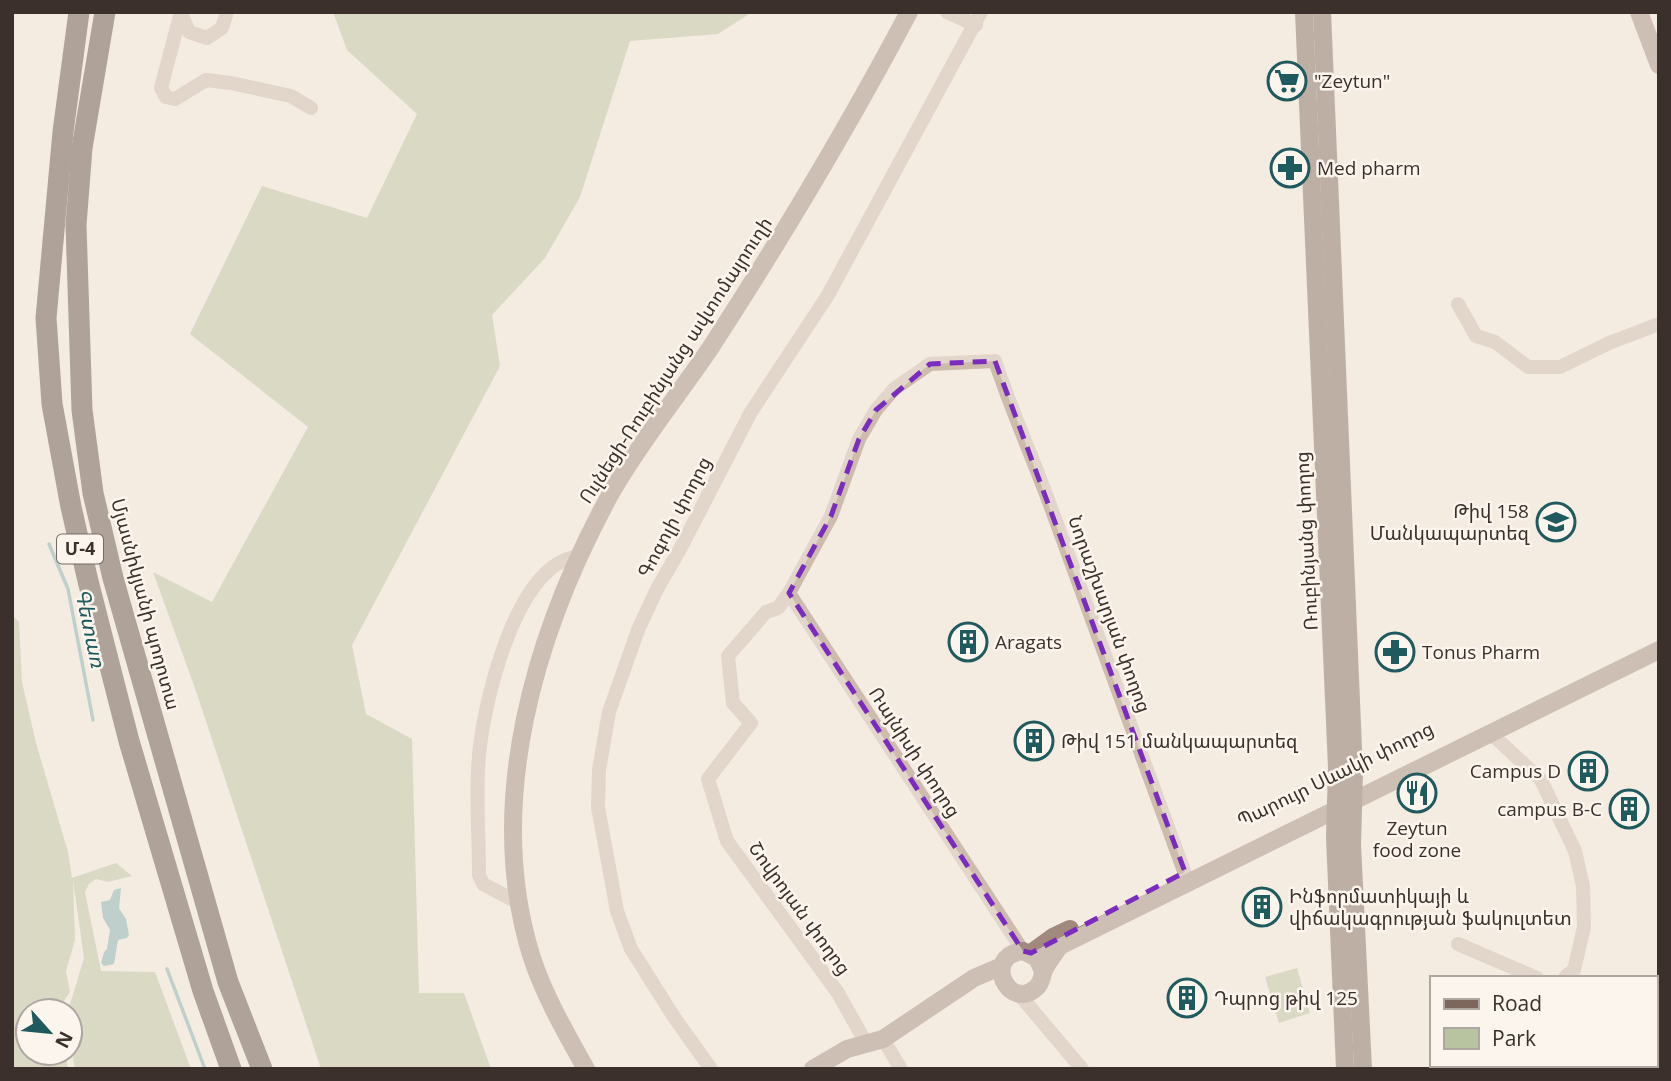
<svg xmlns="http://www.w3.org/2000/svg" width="1671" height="1081" viewBox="0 0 1671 1081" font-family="'Open Sans','Noto Sans Armenian',sans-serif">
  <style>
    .green { fill: #b8c4a0 }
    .water { fill: #7fb0b2 }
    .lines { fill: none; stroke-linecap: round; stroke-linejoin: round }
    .stream { stroke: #7fb0b2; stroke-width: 3.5 }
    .street { stroke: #cdbbac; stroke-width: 14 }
    .secondary { stroke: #a18a7d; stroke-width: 18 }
    .primary { stroke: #7d675c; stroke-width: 18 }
    .highway { stroke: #5c4a42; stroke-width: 21 }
    .marked { fill: none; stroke: #7b2cbf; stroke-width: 5; stroke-dasharray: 14 9; stroke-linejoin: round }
    .labels { text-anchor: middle; stroke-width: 5; stroke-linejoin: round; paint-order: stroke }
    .shield { fill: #fbf5ee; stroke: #756b66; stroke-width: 2 }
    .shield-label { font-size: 18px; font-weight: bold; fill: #3b302b }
    .poi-label { font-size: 19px; fill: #3b302b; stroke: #fbf5ee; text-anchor: start }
    .street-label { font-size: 19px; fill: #3b302b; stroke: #fbf5ee }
    .water-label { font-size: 21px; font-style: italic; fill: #1f5a5e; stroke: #fbf5ee }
  </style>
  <rect width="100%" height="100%" fill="#f4ebe1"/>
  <g class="green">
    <polygon points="333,12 752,12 718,34 630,41 580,197 545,258 492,315 500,366 352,645 366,714 412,739 419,993 464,993 491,1069 321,1069 196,691 153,572 212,602 308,427 190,334 262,186 367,218 417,114 347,50"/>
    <polygon points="12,615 19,622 22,682 36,743 68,852 72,878 116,863 132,876 108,882 96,879 89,884 85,892 101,971 155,972 191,1069 75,1069 70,1042 70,1011 68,1011 84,958 73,880 75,940 66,971 70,992 57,1011 28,1011 28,1053 65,1053 68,1069 12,1069"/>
    <polygon points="1297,968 1310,1013 1279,1023 1265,977"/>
  </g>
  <polygon class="water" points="121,888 119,908 126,919 129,935 127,938 118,940 114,964 104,966 101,963 104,952 107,949 110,930 103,918 101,902 110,900 114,890"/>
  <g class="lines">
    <g class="stream">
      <polyline points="49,544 68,589 93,720"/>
      <polyline points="167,969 205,1069"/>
    </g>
    <g class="street">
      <polyline points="181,12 161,88 166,97 175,99 206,80 231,83 291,96 311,108"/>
      <polyline points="947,12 976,25"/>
      <polyline points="181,13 189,32 207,38 222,28 227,12"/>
      <polyline points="1458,304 1476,336 1495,342 1528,367 1560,367 1609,343 1659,324"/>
      <polyline points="789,593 1023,951"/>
      <polyline points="1487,734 1496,738 1541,780 1575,851 1583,886 1584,927 1574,970 1566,976"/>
      <path d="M 519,903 L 483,884 L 479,875 C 479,832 475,788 480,746 C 486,696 514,581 565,560 C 569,558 575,557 580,555"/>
      <polyline points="1458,944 1537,978"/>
      <polyline points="1018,993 1082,1069"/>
      <polyline points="1655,1016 1659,1017"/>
      <polyline points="883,1039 901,1069"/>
      <path d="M 866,1043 L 838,993 L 727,841 L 708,779 L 751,723 L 733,703 L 728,656 L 766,612 L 778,608 L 789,593 L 831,516 L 859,439 L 876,410 L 894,389 L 930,364 L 995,361 C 1011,409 1031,454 1049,502 L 1188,882"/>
      <polyline points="711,1069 674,1017 631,949 617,911 598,807 599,770 609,712 638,630 657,589 679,551 751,412 828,295 981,12"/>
    </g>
    <g class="secondary">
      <polyline points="1639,12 1659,65"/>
      <polyline points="1031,953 1053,937 1070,929"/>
      <path d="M 1043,971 L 1037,958 L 1023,951 C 981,956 1009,1012 1036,988 C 1043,982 1041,975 1045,968 C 1049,961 1055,953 1060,946 L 1659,650"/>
      <path d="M 586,1069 C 566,1033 545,997 532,958 C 483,803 536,630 611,493 C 640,442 678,396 711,347 C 781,239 848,127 909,12"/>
      <polyline points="813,1069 847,1049 883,1039 974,978 1002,966"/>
    </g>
    <g class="primary">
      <polyline points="1304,12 1337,768 1335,837 1345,1069"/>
      <polyline points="1322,12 1354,772 1352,845 1363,1069"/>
    </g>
    <g class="highway">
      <polyline points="79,12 63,132 46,318 52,404 71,507 88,581 129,741 203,991 231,1069"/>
      <polyline points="105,12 82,148 76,225 82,410 93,493 113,578 228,982 262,1069"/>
    </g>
  </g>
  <path d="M0 0H1671V1081H0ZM 995,361 L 1185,872 L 1031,953 L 1023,951 L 789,593 L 831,516 L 859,439 L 876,410 L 930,364 Z" fill="#f4ebe1" fill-opacity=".55" fill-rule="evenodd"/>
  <path class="marked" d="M 995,361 L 1185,872 L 1031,953 L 1023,951 L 789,593 L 831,516 L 859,439 L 876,410 L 930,364 Z"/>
  <defs>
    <symbol id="supermarket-ring" viewBox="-11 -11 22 22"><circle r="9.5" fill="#fbf5ee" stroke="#1f5a5e" stroke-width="1.5"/><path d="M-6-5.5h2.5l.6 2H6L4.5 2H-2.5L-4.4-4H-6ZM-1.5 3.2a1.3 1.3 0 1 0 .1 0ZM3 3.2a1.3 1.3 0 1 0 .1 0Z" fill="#1f5a5e"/></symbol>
    <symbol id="pharmacy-ring" viewBox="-11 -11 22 22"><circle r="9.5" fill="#fbf5ee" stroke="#1f5a5e" stroke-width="1.5"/><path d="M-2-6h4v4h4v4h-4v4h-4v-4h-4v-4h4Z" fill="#1f5a5e"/></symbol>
    <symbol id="school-ring" viewBox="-11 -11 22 22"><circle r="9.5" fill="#fbf5ee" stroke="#1f5a5e" stroke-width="1.5"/><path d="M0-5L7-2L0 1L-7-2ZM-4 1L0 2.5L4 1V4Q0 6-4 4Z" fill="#1f5a5e"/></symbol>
    <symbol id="building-ring" viewBox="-11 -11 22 22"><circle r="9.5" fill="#fbf5ee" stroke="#1f5a5e" stroke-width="1.5"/><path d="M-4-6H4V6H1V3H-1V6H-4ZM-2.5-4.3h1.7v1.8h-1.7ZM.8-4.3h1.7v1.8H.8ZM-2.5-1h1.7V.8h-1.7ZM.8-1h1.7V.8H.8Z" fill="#1f5a5e"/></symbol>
    <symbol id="restaurant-ring" viewBox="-11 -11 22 22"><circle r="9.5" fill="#fbf5ee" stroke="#1f5a5e" stroke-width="1.5"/><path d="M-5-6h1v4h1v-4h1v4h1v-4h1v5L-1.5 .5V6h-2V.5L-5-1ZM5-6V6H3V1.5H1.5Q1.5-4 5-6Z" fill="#1f5a5e"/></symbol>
  </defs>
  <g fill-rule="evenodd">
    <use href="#supermarket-ring" x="1265" y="59" width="44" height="44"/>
    <use href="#pharmacy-ring" x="1268" y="146" width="44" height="44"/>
    <use href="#school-ring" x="1534" y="500" width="44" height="44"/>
    <use href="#building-ring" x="946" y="620" width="44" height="44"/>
    <use href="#pharmacy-ring" x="1373" y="630" width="44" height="44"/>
    <use href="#building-ring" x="1012" y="719" width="44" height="44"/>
    <use href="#building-ring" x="1566" y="749" width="44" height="44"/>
    <use href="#restaurant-ring" x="1395" y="771" width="44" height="44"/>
    <use href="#building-ring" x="1607" y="787" width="44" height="44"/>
    <use href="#building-ring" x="1240" y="885" width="44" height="44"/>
    <use href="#building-ring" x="1165" y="976" width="44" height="44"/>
  </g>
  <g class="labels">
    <rect class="shield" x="57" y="534.5" width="46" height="29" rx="5"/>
    <g class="shield-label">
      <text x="80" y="555">Մ-4</text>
    </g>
    <g class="poi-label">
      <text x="1314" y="88">"Zeytun"</text>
      <text x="1317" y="175">Med pharm</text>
      <text x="1529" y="518" text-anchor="end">Թիվ 158<tspan x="1529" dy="22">Մանկապարտեզ</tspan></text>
      <text x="995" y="649">Aragats</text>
      <text x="1422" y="659">Tonus Pharm</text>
      <text x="1061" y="748">Թիվ 151 մանկապարտեզ</text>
      <text x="1561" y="778" text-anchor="end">Campus D</text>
      <text x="1602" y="816" text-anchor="end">campus B-C</text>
      <text x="1417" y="835" text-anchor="middle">Zeytun<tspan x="1417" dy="22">food zone</tspan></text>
      <text x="1289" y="903">Ինֆորմատիկայի և<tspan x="1289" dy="22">վիճակագրության ֆակուլտետ</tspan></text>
      <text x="1214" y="1005">Դպրոց թիվ 125</text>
    </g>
    <g class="street-label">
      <text transform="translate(675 360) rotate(-57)" y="7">Ուլնեցի-Ռուբինյանց ավտոմայրուղի</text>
      <text transform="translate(674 517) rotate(-62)" y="7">Գոգոլի փողոց</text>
      <text transform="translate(1306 541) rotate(-93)" y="7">Ռուբինյանց փողոց</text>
      <text transform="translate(146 604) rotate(75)" y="7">Մյասնիկյանի պողոտա</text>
      <text transform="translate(1110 614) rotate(70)" y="7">Նորաշխարյան փողոց</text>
      <text transform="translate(915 752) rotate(57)" y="7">Ռայնիսի փողոց</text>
      <text transform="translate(1335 774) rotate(-26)" y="7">Պարույր Սևակի փողոց</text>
      <text transform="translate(800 908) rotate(54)" y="7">Շովրոյան փողոց</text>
    </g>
    <g class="water-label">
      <text transform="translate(90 628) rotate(78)" y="7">Գետառ</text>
    </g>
  </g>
  <rect width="1671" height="1081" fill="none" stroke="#3b302b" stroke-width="28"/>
  <rect x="1430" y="976" width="228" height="91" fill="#fbf5ee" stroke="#aea6a0" stroke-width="2"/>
  <rect x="1444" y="999" width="35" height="10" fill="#7d675c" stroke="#aea6a0" stroke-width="2"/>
  <text x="1492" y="1011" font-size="21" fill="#3b302b">Road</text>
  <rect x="1444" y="1028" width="35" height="21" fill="#b8c4a0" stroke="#aea6a0" stroke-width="2"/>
  <text x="1492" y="1046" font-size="21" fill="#3b302b">Park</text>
  <g transform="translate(49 1032) rotate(117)"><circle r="33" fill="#fbf5ee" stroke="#aea6a0" stroke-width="2"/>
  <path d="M0-5L12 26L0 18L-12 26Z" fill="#1f5a5e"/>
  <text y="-10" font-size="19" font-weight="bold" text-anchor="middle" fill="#3b302b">N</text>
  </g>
</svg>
